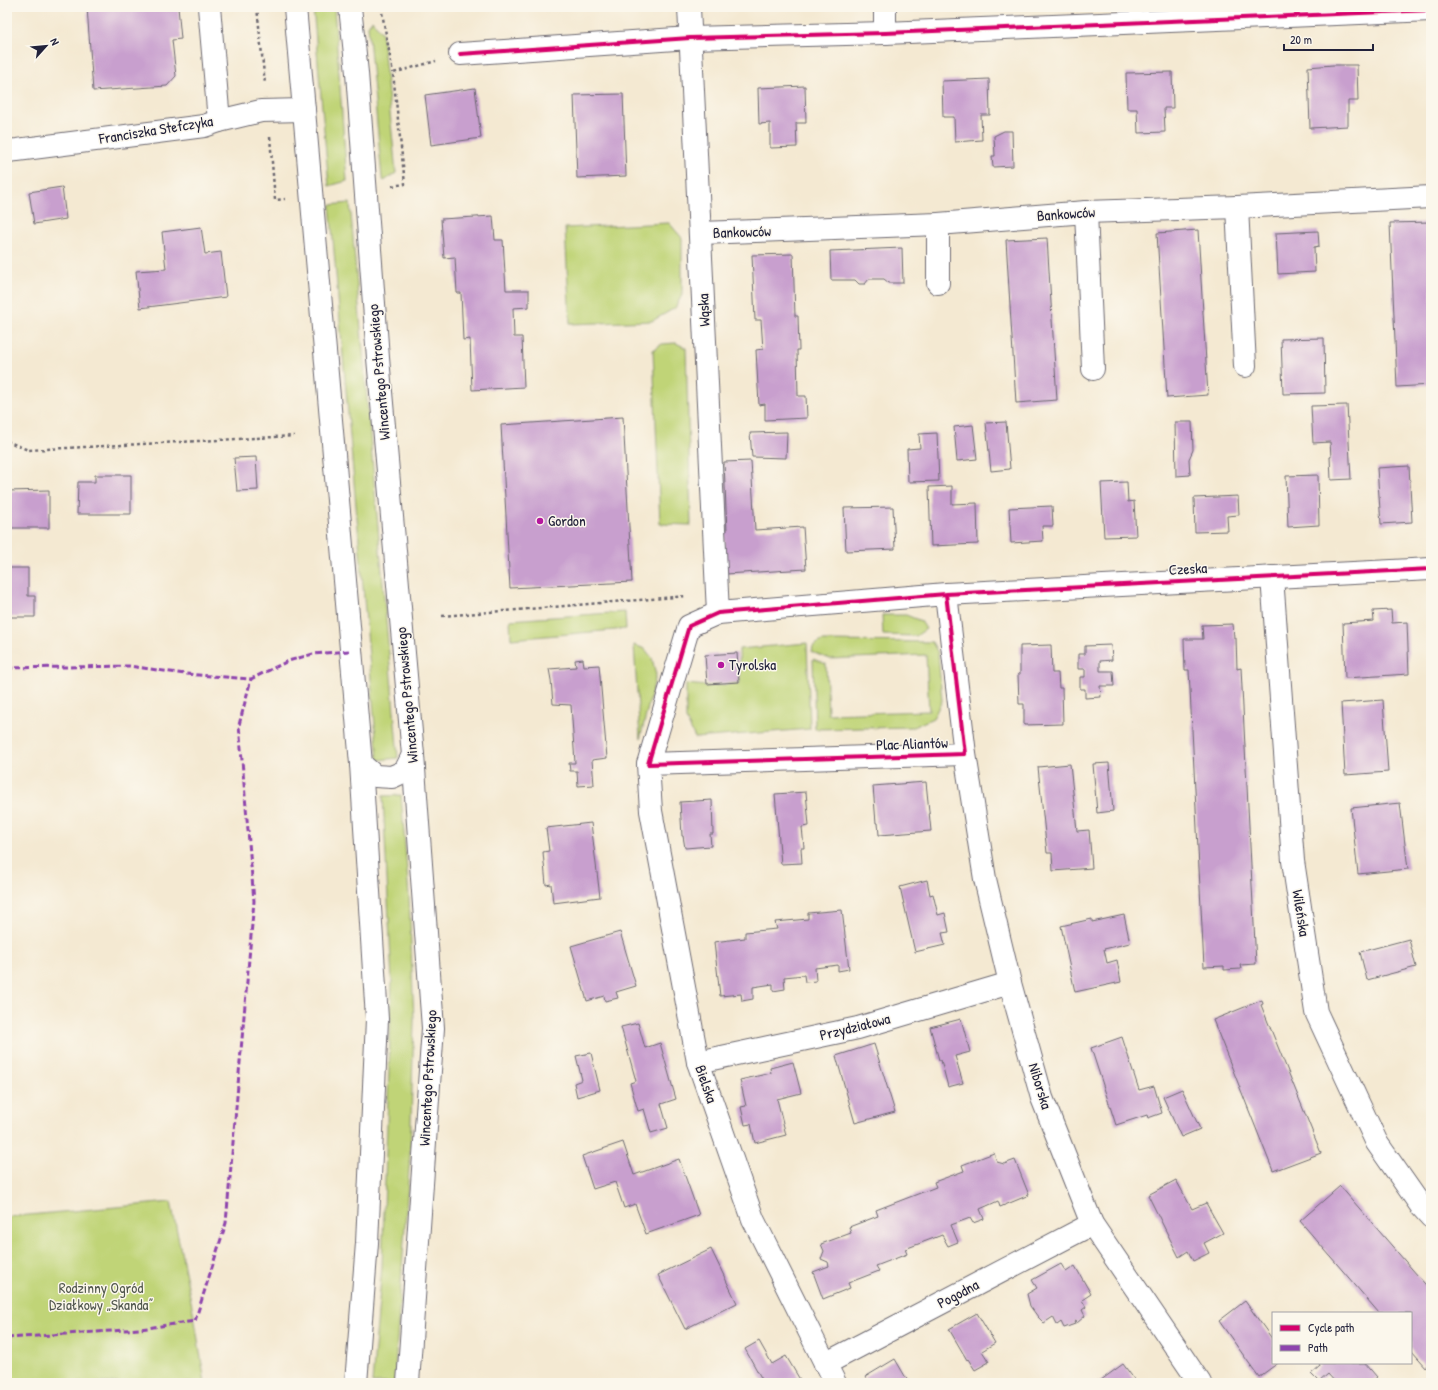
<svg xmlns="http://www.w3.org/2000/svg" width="1438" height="1390" viewBox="0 0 1438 1390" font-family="'Patrick Hand',sans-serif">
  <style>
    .green { fill: #c0d477; stroke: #717b59 }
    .building { fill: #c89fce }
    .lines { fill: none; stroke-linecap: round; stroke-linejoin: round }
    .street-casing { stroke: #6c6870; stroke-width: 24 }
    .secondary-casing { stroke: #6c6870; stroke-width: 24 }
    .path { stroke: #6c6870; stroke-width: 2.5; stroke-dasharray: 3 3; stroke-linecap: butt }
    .street { stroke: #fff; stroke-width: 22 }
    .secondary { stroke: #fff; stroke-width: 22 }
    .quiet { stroke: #8e44ad; stroke-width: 3; stroke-dasharray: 6 3; stroke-linecap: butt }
    .cycleway-casing { stroke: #fbf7ec; stroke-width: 6 }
    .cycleway { stroke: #d6006c; stroke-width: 4 }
    .poi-dot { fill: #b5179e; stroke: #fbf7ec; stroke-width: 1.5 }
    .labels { text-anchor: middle; stroke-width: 3; stroke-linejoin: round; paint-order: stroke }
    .street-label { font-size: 15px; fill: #22223b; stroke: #fbf7ec }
    .poi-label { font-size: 15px; fill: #22223b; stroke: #fbf7ec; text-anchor: start }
    .park-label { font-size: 15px; fill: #51574d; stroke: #fbf7ec }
  </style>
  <rect width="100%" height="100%" fill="#fbf7ec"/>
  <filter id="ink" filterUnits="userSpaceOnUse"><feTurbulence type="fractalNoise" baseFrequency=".025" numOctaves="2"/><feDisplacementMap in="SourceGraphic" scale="8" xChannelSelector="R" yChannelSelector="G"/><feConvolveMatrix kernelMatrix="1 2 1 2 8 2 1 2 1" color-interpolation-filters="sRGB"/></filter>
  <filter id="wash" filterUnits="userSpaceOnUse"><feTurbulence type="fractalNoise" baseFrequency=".012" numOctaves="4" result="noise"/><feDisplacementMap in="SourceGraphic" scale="16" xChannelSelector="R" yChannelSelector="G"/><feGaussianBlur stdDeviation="0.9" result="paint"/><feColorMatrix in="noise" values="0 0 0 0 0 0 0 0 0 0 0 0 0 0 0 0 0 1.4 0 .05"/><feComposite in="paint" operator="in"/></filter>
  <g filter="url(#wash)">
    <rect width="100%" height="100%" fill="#f4e9d2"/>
    <g class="green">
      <polygon points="313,7 334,7 347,181 329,186"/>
      <polygon points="372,20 382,33 396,173 384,181 382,178 368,26"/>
      <polygon points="350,203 398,758 378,760 330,205"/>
      <polygon points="669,223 682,238 682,295 675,308 652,321 570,324 565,228"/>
      <polygon points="676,343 686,348 691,525 660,524 653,350 662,344"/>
      <polygon points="625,612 626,629 511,639 510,620"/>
      <polygon points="882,615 906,615 921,621 926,629 916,636 883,635"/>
      <polygon points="822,641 932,642 938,653 942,701 933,718 913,727 815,729 813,659 826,664 828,714 929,711 926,655 829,659 812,652 813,646"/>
      <polygon points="807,643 810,729 695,738 686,719 686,684 707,686 740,683 739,649"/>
      <polygon points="634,645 645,649 652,658 656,675 640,739"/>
      <polygon points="401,795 409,896 414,1020 410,1155 394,1383 372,1383 382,1266 392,982 383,796"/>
      <polygon points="171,1202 195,1321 205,1383 7,1383 7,1217"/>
    </g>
    <g id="blocks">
      <g class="building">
        <polygon points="87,7 178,7 181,39 172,40 176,76 167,86 93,91"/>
        <polygon points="1333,65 1357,65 1358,101 1348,101 1348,126 1310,128 1308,67"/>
        <polygon points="1172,72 1173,108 1164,108 1165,132 1138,133 1137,109 1127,109 1126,73"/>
        <polygon points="989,79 990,115 981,115 982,140 955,142 954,117 943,117 942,81"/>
        <polygon points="805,86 806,123 796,123 797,147 770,148 770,123 759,124 758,88"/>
        <polygon points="475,88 481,138 431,145 425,95"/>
        <polygon points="623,94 626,176 577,178 574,95"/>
        <polygon points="1004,131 1012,131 1013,166 993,167 992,156 995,156 994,136"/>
        <polygon points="62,187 66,219 34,224 29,192"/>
        <polygon points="493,216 495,240 503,240 506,290 529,290 529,307 513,308 514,337 522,337 524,387 472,390 470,339 463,340 461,293 457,293 455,257 444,258 441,219"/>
        <polygon points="1431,222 1431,385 1397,387 1390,223"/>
        <polygon points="201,227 205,254 221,252 226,297 140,308 136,271 166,269 162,232"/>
        <polygon points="1198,230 1208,395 1167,398 1157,233"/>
        <polygon points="1318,231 1319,246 1314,247 1315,272 1278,274 1276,233"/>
        <polygon points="1047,238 1057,400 1016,403 1006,240"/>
        <polygon points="902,248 903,283 889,283 884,279 869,279 865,284 859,284 855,280 831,280 830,251"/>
        <polygon points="793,254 795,316 798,316 799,350 797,350 798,396 806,396 807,418 765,420 765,404 759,405 756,350 763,349 761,320 755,320 752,255"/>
        <polygon points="1324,338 1325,393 1283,394 1281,339"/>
        <polygon points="1347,405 1351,479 1331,480 1330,457 1331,457 1330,442 1313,443 1311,406"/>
        <polygon points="623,417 632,582 510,588 501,425"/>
        <polygon points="1006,422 1010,469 991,471 986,423"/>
        <polygon points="1175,422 1192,422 1193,450 1189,459 1190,475 1176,476"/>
        <polygon points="973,425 977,459 957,461 954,427"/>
        <polygon points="787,432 786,458 752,457 750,433"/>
        <polygon points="937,433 939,481 908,482 907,449 920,448 919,434"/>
        <polygon points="256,457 258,490 237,491 234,458"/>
        <polygon points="751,461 755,530 803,527 806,569 726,574 724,531 727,531 724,462"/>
        <polygon points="1409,466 1412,522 1381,524 1377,468"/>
        <polygon points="95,475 131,475 131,514 77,514 78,482 95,482"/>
        <polygon points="1318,475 1319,525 1288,527 1286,476"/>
        <polygon points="1127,482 1128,502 1134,501 1136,536 1104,537 1101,483"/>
        <polygon points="952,486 952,504 977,503 978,544 931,546 929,487"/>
        <polygon points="49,490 49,528 7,528 7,491"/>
        <polygon points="1238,496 1239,515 1227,516 1228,531 1195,532 1194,498"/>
        <polygon points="1052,506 1053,526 1042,526 1043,541 1011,543 1009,508"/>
        <polygon points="893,507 895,549 846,551 844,508"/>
        <polygon points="7,568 28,568 28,596 35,596 35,617 7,617"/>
        <polygon points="1391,610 1392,623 1407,622 1409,674 1345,678 1343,623 1374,621 1373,611"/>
        <polygon points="1233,624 1234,638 1236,638 1237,669 1241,668 1256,964 1240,965 1241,969 1224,970 1224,966 1204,967 1189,670 1185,670 1184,639 1203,639 1202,625"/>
        <polygon points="1051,645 1052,673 1058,673 1059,688 1062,688 1063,724 1024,725 1024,704 1019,704 1018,674 1020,674 1020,646"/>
        <polygon points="1111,645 1112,660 1100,661 1100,671 1113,671 1114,686 1100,686 1101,697 1085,698 1085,689 1080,689 1080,677 1085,677 1085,669 1078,669 1078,654 1085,654 1085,646"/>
        <polygon points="737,653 739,682 707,684 705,655"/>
        <polygon points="583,659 584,666 599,665 607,758 592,760 594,785 578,786 577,771 570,771 569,763 575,763 571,705 553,704 551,680 549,669 576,667 575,660"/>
        <polygon points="1383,700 1388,772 1345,775 1341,703"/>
        <polygon points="1109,763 1113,811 1097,813 1093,764"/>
        <polygon points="1070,764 1077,831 1089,830 1092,868 1053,871 1052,853 1047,853 1038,767"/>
        <polygon points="926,782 931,831 879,835 878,823 876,823 873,786"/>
        <polygon points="806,792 809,826 802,827 804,848 801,848 802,863 781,864 775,794"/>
        <polygon points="712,800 713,834 710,834 711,846 685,848 683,836 682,836 680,802"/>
        <polygon points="1400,803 1408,869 1358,874 1351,808"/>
        <polygon points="591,823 600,897 553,903 551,884 546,885 543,852 549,851 546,828"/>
        <polygon points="927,880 930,895 933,894 938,915 945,913 949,932 942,933 945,945 915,952 900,887"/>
        <polygon points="842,910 849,969 838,971 838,965 815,968 816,981 805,982 804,975 784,977 785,989 773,991 773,984 753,987 753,999 742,1001 741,994 720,996 714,942 745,938 745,932 777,929 775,922 808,919 808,913"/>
        <polygon points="1124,915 1130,943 1104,949 1107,963 1117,960 1121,982 1075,992 1061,926 1092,919 1092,922"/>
        <polygon points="620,932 636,986 616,992 618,998 605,1001 604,996 587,1001 571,946"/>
        <polygon points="1409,939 1416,967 1367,980 1360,952"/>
        <polygon points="1262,1000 1263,1004 1261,1005 1321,1153 1273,1171 1213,1020"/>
        <polygon points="961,1019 970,1052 955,1056 963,1083 948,1087 941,1060 939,1060 930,1027"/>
        <polygon points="638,1023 645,1048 660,1043 676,1099 661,1104 668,1128 651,1133 644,1109 638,1111 630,1083 636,1081 621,1027"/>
        <polygon points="1122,1037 1139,1090 1154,1086 1162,1113 1148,1118 1147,1115 1116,1125 1091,1048"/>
        <polygon points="874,1044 895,1112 855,1123 836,1056"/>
        <polygon points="591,1053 600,1090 577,1097 574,1083 582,1080 576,1056"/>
        <polygon points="793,1062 801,1093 777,1099 786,1135 755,1143 751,1124 745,1125 741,1107 746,1106 740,1080 771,1073 770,1068"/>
        <polygon points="1182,1089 1200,1129 1181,1137 1163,1097"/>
        <polygon points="623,1142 634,1175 679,1159 699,1215 646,1234 635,1204 624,1208 615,1182 593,1189 582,1156"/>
        <polygon points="994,1153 997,1162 1004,1164 1015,1160 1029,1195 1000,1207 998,1201 980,1209 984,1219 973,1223 970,1218 951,1225 958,1242 948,1246 942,1235 905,1249 907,1254 876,1266 879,1271 848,1283 850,1288 823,1299 813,1272 829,1266 828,1262 821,1259 824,1251 821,1244 851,1233 849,1227 878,1216 876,1210 936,1187 934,1182 964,1171 962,1165"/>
        <polygon points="1176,1180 1192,1209 1206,1203 1223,1233 1204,1243 1209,1253 1193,1261 1188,1251 1179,1257 1148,1195"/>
        <polygon points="1340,1186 1431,1291 1431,1370 1429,1367 1427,1368 1411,1350 1411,1313 1379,1313 1300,1221"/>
        <polygon points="711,1249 737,1303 685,1329 658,1275"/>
        <polygon points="1061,1264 1066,1272 1075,1266 1091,1294 1082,1300 1086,1307 1082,1310 1085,1316 1077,1323 1076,1321 1074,1322 1075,1324 1064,1328 1061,1322 1057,1325 1053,1317 1044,1323 1038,1317 1030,1306 1027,1294 1037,1288 1032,1280"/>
        <polygon points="1245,1301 1273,1340 1273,1363 1278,1363 1259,1377 1219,1321"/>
        <polygon points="977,1313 995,1343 982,1351 989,1362 975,1370 968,1359 967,1360 949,1329"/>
        <polygon points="759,1341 772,1364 786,1356 802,1383 764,1383 745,1349"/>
        <polygon points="895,1359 909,1383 869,1383 865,1377"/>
        <polygon points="1320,1363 1365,1363 1377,1377 1370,1383 1336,1383 1328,1374 1319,1382 1311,1374 1320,1366 1319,1364"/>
        <polygon points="1123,1364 1137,1383 1097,1383"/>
      </g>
    </g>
  </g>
  <g filter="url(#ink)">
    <use href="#blocks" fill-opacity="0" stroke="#6c6870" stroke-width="1"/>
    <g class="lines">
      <defs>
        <g id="street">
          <polyline points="209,7 219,121"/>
          <polyline points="689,7 718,613"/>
          <polyline points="885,7 885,33"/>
          <polyline points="460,54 690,38 885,33 1431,10"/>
          <polyline points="7,151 17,150 204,126 219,121 261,111 304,110"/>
          <polyline points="1237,207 1245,366"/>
          <polyline points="1086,212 1093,369"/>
          <polyline points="701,233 938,224 1086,212 1237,207 1431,197"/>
          <polyline points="938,283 938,224"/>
          <polyline points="1272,577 1293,861 1316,1012 1377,1143 1421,1206 1431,1217"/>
          <polyline points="946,594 965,754 648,764 689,626 718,613 946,594 1431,569"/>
          <polyline points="965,754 985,879 1010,983 1042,1098 1092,1224 1200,1383"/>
          <polyline points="648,764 651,811 698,1062 753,1219 835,1383"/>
          <polyline points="698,1062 858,1028 1010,983"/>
          <polyline points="825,1364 1092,1224"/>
        </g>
        <g id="secondary">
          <polyline points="295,7 361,764 377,1019 367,1243 356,1383"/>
          <polyline points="350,7 357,73 378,358 413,755 433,1028 408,1383"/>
          <polyline points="361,764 375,776 392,777 405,771 413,755"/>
        </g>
      </defs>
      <use href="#street" class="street-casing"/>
      <use href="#secondary" class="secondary-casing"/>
      <g class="path">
        <polyline points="257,7 265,84"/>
        <polyline points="381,7 393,73"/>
        <polyline points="270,137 275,200 285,199"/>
        <polyline points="392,186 405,184 393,73 436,61"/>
        <polyline points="7,441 28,450 294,436"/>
        <polyline points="442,616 687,596"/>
      </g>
      <use href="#street" class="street"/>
      <use href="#secondary" class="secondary"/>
      <g class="quiet">
        <polyline points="7,668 129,666 185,674 251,679 288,661 313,654 350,651"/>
        <polyline points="7,1338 140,1329 195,1321 226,1223 254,901 239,725 251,679"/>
      </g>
      <defs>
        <g id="cycleway">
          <polyline points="460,54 690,38 885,33 1431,10"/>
          <polyline points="946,594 965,754 648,764 689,626 718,613 946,594 1431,569"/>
        </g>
      </defs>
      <use href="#cycleway" class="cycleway-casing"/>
      <use href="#cycleway" class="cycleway"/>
    </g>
  </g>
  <g class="poi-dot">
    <circle cx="540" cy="521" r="4"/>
    <circle cx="721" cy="665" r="4"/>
  </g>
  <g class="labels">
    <g class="street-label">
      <text transform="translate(156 130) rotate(-9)" y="5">Franciszka Stefczyka</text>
      <text transform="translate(1066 214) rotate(-4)" y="5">Bankowców</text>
      <text transform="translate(742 232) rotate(-2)" y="5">Bankowców</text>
      <text transform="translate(704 310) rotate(-93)" y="5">Wąska</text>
      <text transform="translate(379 372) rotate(-95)" y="5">Wincentego Pstrowskiego</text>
      <text transform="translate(1188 569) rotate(-3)" y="5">Czeska</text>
      <text transform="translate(407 695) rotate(-95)" y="5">Wincentego Pstrowskiego</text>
      <text transform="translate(912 744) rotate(-2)" y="5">Plac Aliantów</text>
      <text transform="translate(1301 913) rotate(81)" y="5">Wileńska</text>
      <text transform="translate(855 1027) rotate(-14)" y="5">Przydziałowa</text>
      <text transform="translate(428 1078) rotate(-87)" y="5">Wincentego Pstrowskiego</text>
      <text transform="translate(706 1084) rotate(71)" y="5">Bielska</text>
      <text transform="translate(1040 1086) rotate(73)" y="5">Niborska</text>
      <text transform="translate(958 1294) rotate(-28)" y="5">Pogodna</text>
    </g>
    <g class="poi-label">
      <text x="548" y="526">Gordon</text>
      <text x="729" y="670">Tyrolska</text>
    </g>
    <g class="park-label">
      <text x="101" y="1293">Rodzinny Ogród<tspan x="101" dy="17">Działkowy „Skanda”</tspan></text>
    </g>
  </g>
  <rect width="1438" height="1390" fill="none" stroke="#fbf7ec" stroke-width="24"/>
  <rect x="1272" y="1312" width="140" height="52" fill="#fbf7ec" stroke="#a4a2a5"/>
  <rect x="1280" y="1325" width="20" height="6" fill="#d6006c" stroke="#a4a2a5"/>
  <text x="1308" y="1332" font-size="12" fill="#22223b">Cycle path</text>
  <rect x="1280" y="1345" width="20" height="6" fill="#8e44ad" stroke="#a4a2a5"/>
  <text x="1308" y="1352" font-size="12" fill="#22223b">Path</text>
  <g transform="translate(46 46) rotate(63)" stroke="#fbf7ec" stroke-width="3" paint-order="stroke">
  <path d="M0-3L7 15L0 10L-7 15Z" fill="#22223b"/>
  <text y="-6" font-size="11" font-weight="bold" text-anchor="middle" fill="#22223b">N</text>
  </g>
  <path d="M1284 44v6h89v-6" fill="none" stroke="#22223b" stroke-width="2"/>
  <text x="1290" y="44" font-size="12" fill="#22223b" stroke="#fbf7ec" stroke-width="3" paint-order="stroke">20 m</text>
</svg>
